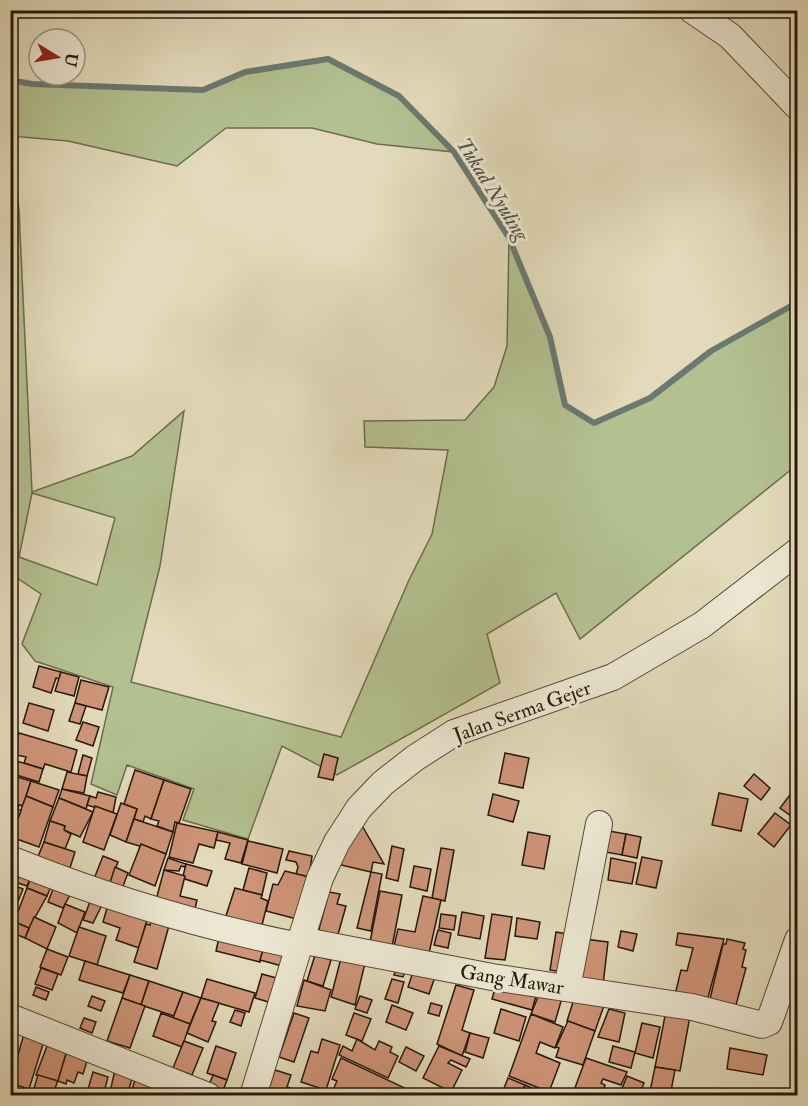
<svg xmlns="http://www.w3.org/2000/svg" width="808" height="1106" viewBox="0 0 808 1106" font-family="'IM FELL Double Pica',serif">
  <style>
    .green { fill: #b3c090; stroke: #6e6c4d; stroke-width: 1.5; fill-rule: evenodd }
    .lines { fill: none; stroke-linecap: round; stroke-linejoin: round }
    .stream { stroke: #6a7971; stroke-width: 6 }
    .building { fill: #ce9478; stroke: #28180a; stroke-width: 1.5 }
    .minor-casing { stroke: #564836; stroke-width: 28 }
    .minor { stroke: #ece7d2; stroke-width: 26 }
    .labels { text-anchor: middle; stroke-width: 6; stroke-linejoin: round; paint-order: stroke }
    .street-label { font-size: 20px; fill: #28180a; stroke: #ece7d2 }
    .water-label { font-size: 21px; font-style: italic; fill: #4e5146; stroke: #ece7d2 }
  </style>
  <rect width="100%" height="100%" fill="#e2daba"/>
  <filter id="stains"><feTurbulence type="fractalNoise" baseFrequency=".00333" numOctaves="4"/><feColorMatrix values="0 0 0 0 .2 0 0 0 0 .09 0 0 0 0 .02 0 0 0 .5 -.17"/></filter>
  <radialGradient id="worn" r=".72"><stop offset=".6" stop-color="#630" stop-opacity="0"/><stop offset="1" stop-color="#630" stop-opacity=".3"/></radialGradient>
  <path class="green" d="M 328,59 L 399,96 L 454,152 L 377,144 L 312,128 L 226,128 L 177,166 L 68,141 L 11,136 L 19,210 L 32,492 L 132,456 L 184,411 L 160,566 L 131,682 L 341,737 L 409,580 L 432,534 L 448,450 L 365,447 L 364,421 L 465,420 L 494,387 L 507,346 L 509,238 L 550,337 L 565,405 L 594,423 L 650,398 L 711,351 L 797,302 L 797,465 L 580,639 L 556,593 L 487,634 L 500,683 L 337,775 L 282,746 L 248,839 L 183,820 L 194,789 L 127,765 L 117,795 L 91,784 L 113,687 L 35,661 L 22,644 L 41,594 L 11,574 L 11,80 L 32,84 L 203,90 L 245,72 ZM 32,493 L 115,518 L 97,585 L 19,557 Z"/>
  <g class="lines">
    <polyline class="stream" points="10,80 32,84 203,90 245,72 328,59 399,96 454,152 509,238 550,337 565,405 594,423 650,398 711,351 798,302"/>
  </g>
  <g class="building">
    <polygon points="39,666 61,672 59,679 56,678 51,693 33,687"/>
    <polygon points="61,672 79,677 74,696 55,691"/>
    <polygon points="81,680 109,687 102,710 75,703"/>
    <polygon points="29,703 54,710 48,731 23,723"/>
    <polygon points="75,703 86,706 80,724 69,721"/>
    <polygon points="83,722 99,727 93,746 76,740"/>
    <polygon points="19,733 77,750 71,772 45,764 43,769 24,763 26,757 12,754"/>
    <polygon points="505,753 529,758 523,788 499,783"/>
    <polygon points="324,754 338,758 333,780 318,777"/>
    <polygon points="83,755 92,758 87,776 78,774"/>
    <polygon points="10,759 43,769 39,782 10,773"/>
    <polygon points="135,770 164,780 151,819 145,816 143,822 134,819 137,809 124,804"/>
    <polygon points="67,772 87,776 84,793 62,789"/>
    <polygon points="754,774 770,788 761,800 744,786"/>
    <polygon points="10,775 31,781 23,806 10,802"/>
    <polygon points="164,780 191,789 179,823 175,822 173,832 157,826 159,821 151,819"/>
    <polygon points="31,781 59,790 53,807 26,796"/>
    <polygon points="796,787 798,788 798,821 780,808"/>
    <polygon points="62,789 90,796 86,809 59,798"/>
    <polygon points="98,792 116,797 113,813 87,805 90,796 96,798"/>
    <polygon points="719,793 748,799 741,831 712,825"/>
    <polygon points="493,794 519,801 513,822 488,815"/>
    <polygon points="26,796 53,807 39,847 11,837"/>
    <polygon points="59,798 93,812 80,837 64,830 65,826 50,821"/>
    <polygon points="10,802 19,805 18,809 21,811 10,838"/>
    <polygon points="121,803 137,809 126,842 110,835"/>
    <polygon points="95,806 117,814 104,850 83,842"/>
    <polygon points="775,813 791,825 774,847 758,834"/>
    <polygon points="134,819 173,832 166,854 126,842"/>
    <polygon points="50,821 65,826 64,830 71,834 65,849 44,842"/>
    <polygon points="360,822 384,864 373,862 371,872 337,864"/>
    <polygon points="177,823 218,832 214,848 199,844 193,863 169,857"/>
    <polygon points="609,831 626,834 622,855 605,852"/>
    <polygon points="218,832 248,840 241,863 225,859 230,843 216,840"/>
    <polygon points="528,832 550,836 544,869 522,865"/>
    <polygon points="626,834 641,837 637,858 622,855"/>
    <polygon points="248,841 283,849 277,873 242,864"/>
    <polygon points="44,842 75,852 69,871 35,864"/>
    <polygon points="141,844 166,854 155,886 129,875"/>
    <polygon points="392,846 404,849 398,881 386,878"/>
    <polygon points="441,848 454,850 445,901 432,898"/>
    <polygon points="289,851 312,856 309,877 296,874 298,867 296,862 286,860"/>
    <polygon points="103,856 118,862 109,886 92,884"/>
    <polygon points="642,857 662,861 656,888 636,884"/>
    <polygon points="168,858 186,864 185,867 181,866 179,871 164,870"/>
    <polygon points="611,858 636,863 632,884 608,880"/>
    <polygon points="186,864 212,871 207,886 185,879 183,876"/>
    <polygon points="17,866 33,872 27,886 12,881"/>
    <polygon points="414,866 431,869 427,891 410,887"/>
    <polygon points="115,867 128,873 120,894 109,886"/>
    <polygon points="249,868 267,873 262,895 243,890"/>
    <polygon points="164,870 185,876 180,896 197,900 194,913 156,900"/>
    <polygon points="33,871 54,879 47,896 27,888"/>
    <polygon points="285,871 309,877 297,919 266,911 273,884 278,885"/>
    <polygon points="371,872 382,874 371,931 357,928"/>
    <polygon points="10,884 23,889 15,909 10,907"/>
    <polygon points="55,884 72,891 63,908 48,902"/>
    <polygon points="27,888 47,896 29,928 14,922"/>
    <polygon points="235,888 262,895 261,898 268,901 260,933 223,925"/>
    <polygon points="380,891 402,895 392,947 370,942"/>
    <polygon points="329,892 340,894 337,904 346,906 337,938 318,933"/>
    <polygon points="423,896 441,900 429,953 394,946 398,929 415,932"/>
    <polygon points="91,899 103,903 93,923 83,920"/>
    <polygon points="109,901 149,913 139,948 116,940 120,928 103,922"/>
    <polygon points="65,904 85,912 77,933 58,923"/>
    <polygon points="462,912 484,916 480,939 458,935"/>
    <polygon points="441,914 456,916 454,930 439,928"/>
    <polygon points="492,914 512,917 505,960 485,958"/>
    <polygon points="34,917 56,927 47,949 25,938"/>
    <polygon points="152,917 170,922 157,969 134,962 146,924 150,925"/>
    <polygon points="517,918 540,922 537,939 515,936"/>
    <polygon points="17,923 29,928 25,938 13,933"/>
    <polygon points="79,927 106,936 97,965 69,956"/>
    <polygon points="438,930 451,933 448,948 434,945"/>
    <polygon points="621,931 637,934 633,951 618,947"/>
    <polygon points="556,932 574,935 568,973 550,970"/>
    <polygon points="220,933 265,943 260,962 216,951"/>
    <polygon points="678,933 724,939 707,1001 675,995 681,970 687,971 693,948 676,945"/>
    <polygon points="584,939 608,942 603,985 578,982"/>
    <polygon points="727,939 745,943 743,949 746,950 742,967 746,968 736,1005 710,999 723,944 726,944"/>
    <polygon points="265,943 287,948 282,966 260,960"/>
    <polygon points="47,949 68,957 61,975 40,967"/>
    <polygon points="315,955 331,960 323,986 307,981"/>
    <polygon points="341,958 365,963 355,1005 331,997"/>
    <polygon points="85,961 130,975 123,993 79,980"/>
    <polygon points="397,966 406,969 403,977 394,975"/>
    <polygon points="41,968 58,974 52,990 35,984"/>
    <polygon points="414,969 435,977 429,994 408,987"/>
    <polygon points="262,974 280,979 272,1003 255,998"/>
    <polygon points="130,975 149,981 141,1005 122,998"/>
    <polygon points="207,979 255,993 249,1012 201,998"/>
    <polygon points="392,979 404,982 398,1003 385,999"/>
    <polygon points="304,980 331,990 325,1011 297,1006"/>
    <polygon points="149,981 183,992 174,1016 141,1005"/>
    <polygon points="497,982 536,996 532,1010 492,999"/>
    <polygon points="456,985 474,990 462,1030 470,1033 462,1056 437,1044"/>
    <polygon points="36,987 49,992 46,1000 33,995"/>
    <polygon points="542,987 564,991 555,1022 531,1014"/>
    <polygon points="183,992 201,998 190,1024 173,1018"/>
    <polygon points="576,993 606,1000 595,1031 567,1021"/>
    <polygon points="92,996 105,1001 101,1011 88,1006"/>
    <polygon points="360,996 372,1000 367,1013 355,1009"/>
    <polygon points="122,998 145,1006 130,1048 107,1041"/>
    <polygon points="201,998 219,1003 212,1021 216,1022 208,1042 187,1033"/>
    <polygon points="431,1003 442,1006 439,1016 428,1013"/>
    <polygon points="392,1005 413,1013 406,1030 386,1022"/>
    <polygon points="501,1009 526,1017 519,1041 494,1033"/>
    <polygon points="609,1009 625,1013 619,1042 598,1037"/>
    <polygon points="235,1010 245,1013 241,1026 230,1022"/>
    <polygon points="666,1011 690,1016 680,1071 655,1067"/>
    <polygon points="161,1013 190,1024 182,1047 153,1036"/>
    <polygon points="294,1013 309,1018 294,1062 279,1057"/>
    <polygon points="354,1013 371,1019 362,1041 346,1035"/>
    <polygon points="531,1014 563,1027 555,1048 540,1042 536,1053 560,1063 549,1092 509,1076"/>
    <polygon points="84,1018 96,1022 92,1033 80,1028"/>
    <polygon points="568,1021 595,1031 583,1065 556,1057 559,1048 556,1047"/>
    <polygon points="642,1023 660,1027 653,1058 635,1053"/>
    <polygon points="470,1033 489,1038 483,1058 465,1052"/>
    <polygon points="24,1034 44,1041 29,1089 10,1083"/>
    <polygon points="322,1039 340,1045 326,1090 301,1082 311,1051 318,1053"/>
    <polygon points="357,1039 375,1050 379,1041 392,1047 390,1052 398,1056 388,1078 339,1055 343,1046 352,1051"/>
    <polygon points="49,1041 68,1047 58,1081 36,1075"/>
    <polygon points="184,1041 203,1048 192,1075 173,1068"/>
    <polygon points="216,1046 236,1053 227,1080 207,1073"/>
    <polygon points="439,1046 470,1059 466,1067 451,1060 448,1063 462,1070 451,1092 423,1078"/>
    <polygon points="613,1046 635,1052 631,1068 609,1062"/>
    <polygon points="68,1047 89,1055 83,1074 78,1072 74,1083 67,1080 66,1084 58,1081"/>
    <polygon points="406,1047 424,1056 416,1071 399,1062"/>
    <polygon points="730,1048 767,1055 763,1075 727,1069"/>
    <polygon points="341,1058 409,1090 406,1096 326,1096 328,1090 332,1092 337,1081 332,1079"/>
    <polygon points="586,1058 627,1072 621,1085 603,1079 601,1083 605,1085 601,1096 572,1096"/>
    <polygon points="655,1067 675,1070 670,1096 649,1096"/>
    <polygon points="115,1070 133,1075 127,1096 109,1096"/>
    <polygon points="275,1070 291,1075 287,1087 300,1091 299,1096 267,1094"/>
    <polygon points="93,1072 108,1077 103,1096 86,1096"/>
    <polygon points="38,1075 58,1081 53,1093 46,1091 44,1096 33,1092"/>
    <polygon points="213,1075 227,1080 223,1091 209,1085"/>
    <polygon points="627,1076 644,1083 639,1096 619,1096"/>
    <polygon points="508,1078 525,1085 521,1096 501,1096"/>
    <polygon points="135,1080 154,1086 151,1096 130,1096"/>
    <polygon points="525,1085 546,1094 545,1096 521,1096"/>
    <polygon points="10,1087 21,1090 19,1096 10,1096"/>
  </g>
  <g class="lines">
    <defs>
      <g id="minor">
        <polyline points="692,10 730,36 798,107"/>
        <path d="M 10,859 C 104,897 200,926 299,946"/>
        <polyline points="300,940 492,977 692,1007 762,1025 769,1022 798,940"/>
        <polyline points="567,988 599,824"/>
        <polyline points="10,1017 208,1096"/>
        <polyline points="253,1096 320,878 337,842 359,808 383,783 415,758 454,733 613,677 702,625 798,551"/>
      </g>
    </defs>
    <use href="#minor" class="minor-casing"/>
    <use href="#minor" class="minor"/>
  </g>
  <g class="labels">
    <g class="street-label">
      <text transform="translate(522 711) rotate(-20)" y="7">Jalan Serma Gejer</text>
      <text transform="translate(512 979) rotate(9)" y="7">Gang Mawar</text>
    </g>
    <g class="water-label">
      <text transform="translate(493 189) rotate(58)" y="7">Tukad Nyuling</text>
    </g>
  </g>
  <rect width="808" height="1106" fill="none" stroke="#e2daba" stroke-width="36"/>
  <rect x="12" y="12" width="784" height="1082" fill="none" stroke="#28180a" stroke-width="3"/>
  <rect x="18" y="18" width="772" height="1070" fill="none" stroke="#28180a" stroke-width="1.5"/>
  <g transform="translate(57 57) rotate(101)"><circle r="28" fill="#ece7d2" stroke="#9e9482" stroke-width="1.5"/>
  <path d="M0-4.5L10 22L0 15L-10 22Z" fill="#8f2418"/>
  <text y="-9" font-size="16" font-weight="bold" text-anchor="middle" fill="#28180a">U</text>
  </g>
  <rect width="100%" height="100%" filter="url(#stains)"/>
  <rect width="100%" height="100%" fill="url(#worn)"/>
</svg>
